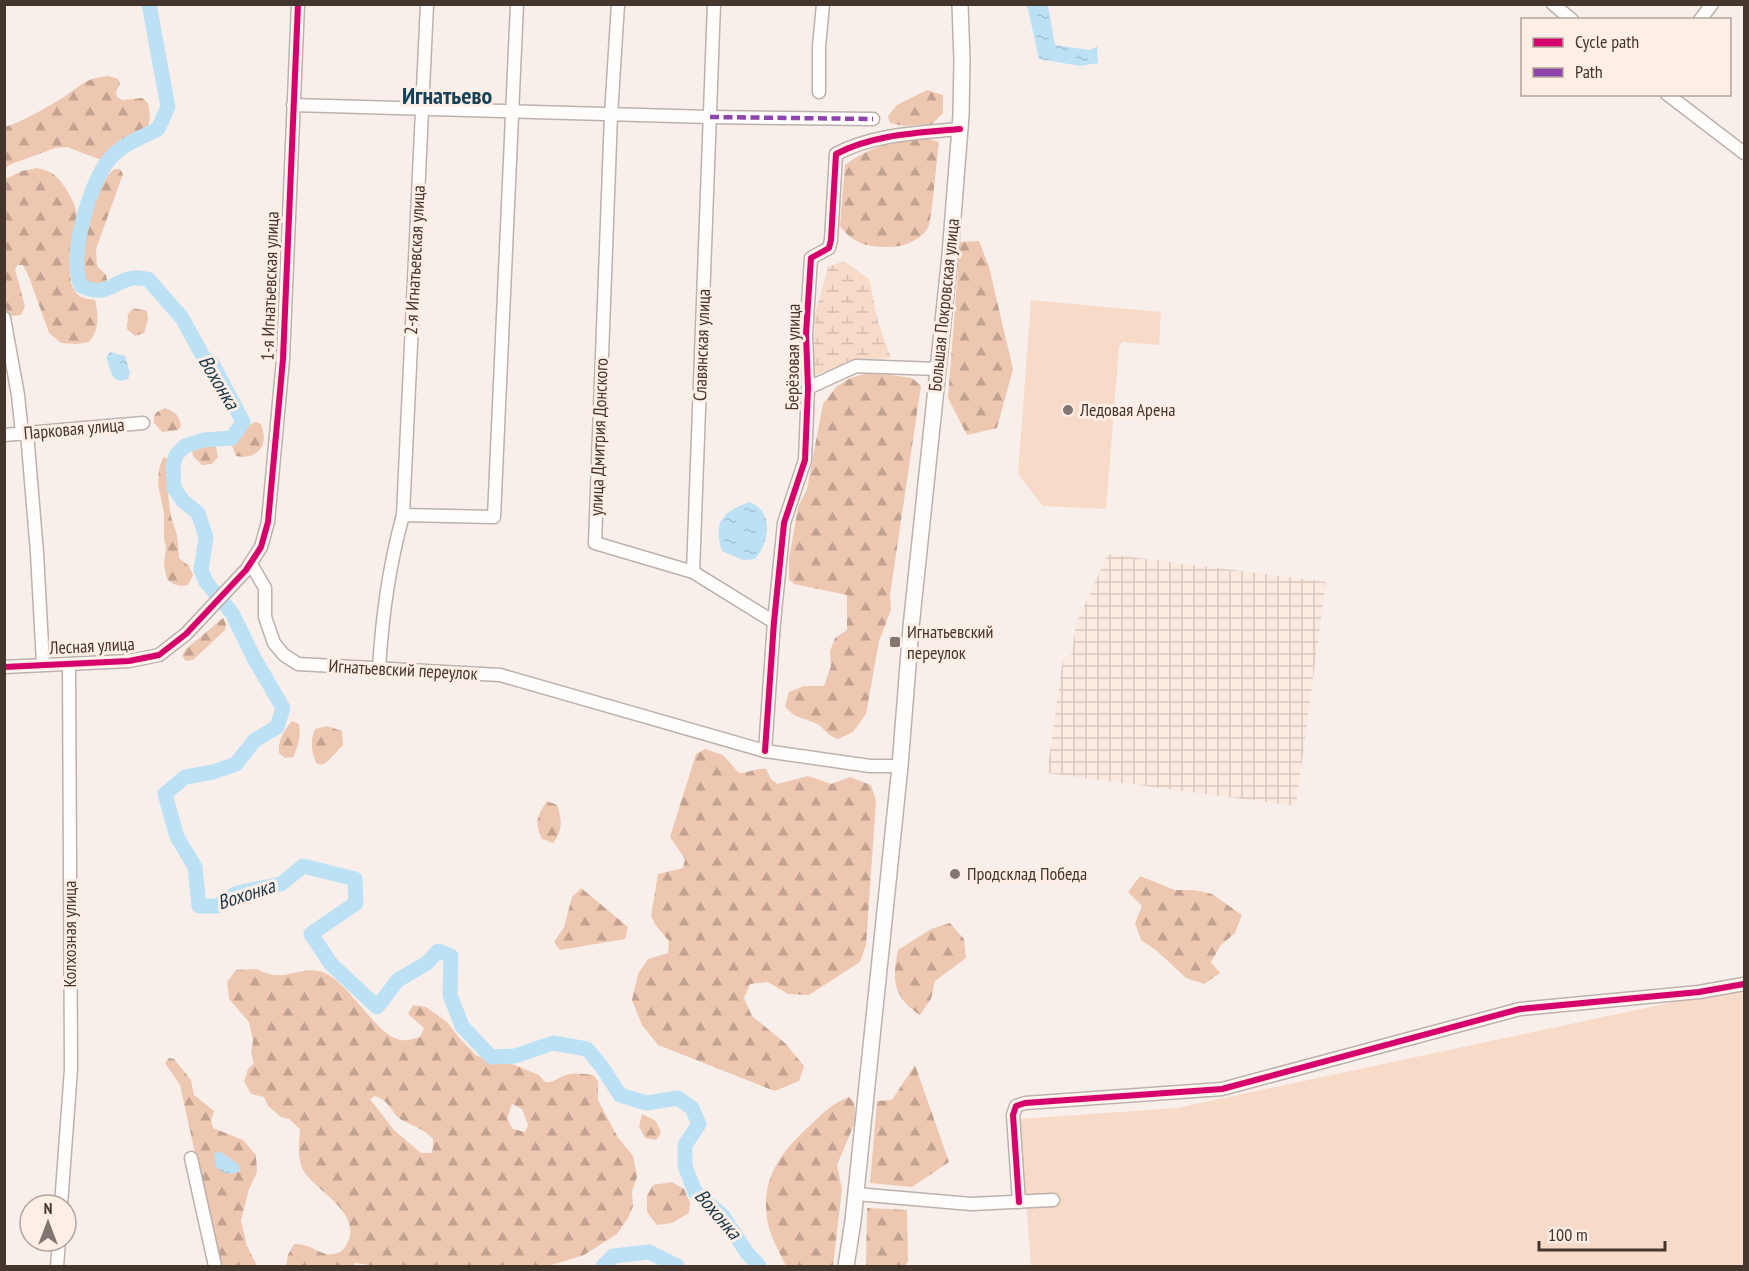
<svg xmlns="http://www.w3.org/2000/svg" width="1749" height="1271" viewBox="0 0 1749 1271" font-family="'PT Sans Narrow',sans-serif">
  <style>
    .industrial { fill: url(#industrial-grid) }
    .green { fill: #f8dac9 }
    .forest { fill: url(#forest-firs); fill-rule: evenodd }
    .wetland { fill: url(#wetland-marsh) }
    .water { fill: url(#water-ripples) }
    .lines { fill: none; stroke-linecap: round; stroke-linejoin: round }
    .river { stroke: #bce1f5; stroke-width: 15 }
    .minor-casing { stroke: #bcb1ac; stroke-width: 15 }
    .major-casing { stroke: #bcb1ac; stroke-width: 18 }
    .minor { stroke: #fefdfc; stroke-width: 12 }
    .major { stroke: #fefdfc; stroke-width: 15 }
    .quiet { stroke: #8e44ad; stroke-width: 4.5; stroke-dasharray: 9 4.5; stroke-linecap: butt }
    .cycleway-casing { stroke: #fdeee6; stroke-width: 10 }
    .cycleway { stroke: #d6006c; stroke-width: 6 }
    .poi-dot { fill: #837670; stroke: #fdeee6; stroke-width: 2 }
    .labels { text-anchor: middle; stroke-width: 6; stroke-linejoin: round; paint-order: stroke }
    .street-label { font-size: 18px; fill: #44352d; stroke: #fdeee6 }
    .poi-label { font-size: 18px; fill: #44352d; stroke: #fdeee6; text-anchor: start }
    .water-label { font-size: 20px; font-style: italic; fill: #183949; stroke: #fdeee6 }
    .district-label { font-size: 24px; font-weight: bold; fill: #154257; stroke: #fdeee6 }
  </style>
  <defs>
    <pattern id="industrial-grid" width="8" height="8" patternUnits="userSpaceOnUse" patternTransform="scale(1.5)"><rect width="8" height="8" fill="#fce9df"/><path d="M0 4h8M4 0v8" fill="none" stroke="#d9c8c0"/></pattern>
    <pattern id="forest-firs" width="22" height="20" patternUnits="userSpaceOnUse" patternTransform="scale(1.5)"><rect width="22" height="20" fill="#eec7b1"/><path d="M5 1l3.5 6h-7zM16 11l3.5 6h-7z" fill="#c2a290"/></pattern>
    <pattern id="wetland-marsh" width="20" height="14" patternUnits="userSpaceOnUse" patternTransform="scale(1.5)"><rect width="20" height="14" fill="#f8dac9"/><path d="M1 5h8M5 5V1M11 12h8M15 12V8" fill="none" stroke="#d6bcad"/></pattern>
    <pattern id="water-ripples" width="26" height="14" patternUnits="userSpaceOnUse" patternTransform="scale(1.5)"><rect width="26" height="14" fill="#bce1f5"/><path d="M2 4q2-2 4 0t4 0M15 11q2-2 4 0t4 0" fill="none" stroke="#a3c2d2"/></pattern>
  </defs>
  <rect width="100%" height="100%" fill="#f8efeb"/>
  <polygon class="industrial" points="1108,554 1326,582 1296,806 1047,773 1063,658 1072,654 1076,624"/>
  <g class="green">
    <polygon points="1031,300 1161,312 1159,345 1122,342 1119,347 1106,509 1043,506 1018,474"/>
    <polygon points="1744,987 1744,1266 1031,1266 1020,1119 1177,1108"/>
  </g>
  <g class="forest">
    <path d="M 108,76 L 118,79 L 120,83 L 116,92 L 117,97 L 123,100 L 142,98 L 148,103 C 156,140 135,130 115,145 C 111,149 107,156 104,161 L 67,147 L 55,148 L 9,165 L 5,169 L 5,127 C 21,122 44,109 59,100 C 80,88 80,79 108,76 Z"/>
    <polygon points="927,90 943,95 943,113 932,124 905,126 890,123 888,116 897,105"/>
    <path d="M 923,137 L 939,142 C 937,155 932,222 928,228 C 918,243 900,248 883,247 C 864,246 852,242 840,226 L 845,165 C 871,146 892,142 923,137 Z"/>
    <path d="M 37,168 C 52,171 58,176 66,189 C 71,197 76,207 77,215 C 79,236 58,283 81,297 C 85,299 91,299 95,300 C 99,316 99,330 89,342 L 77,344 L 61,343 L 49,333 L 29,277 L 23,265 L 18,265 L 15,269 L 25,307 L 21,315 L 12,316 L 7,311 L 4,301 L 5,179 L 22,171 Z"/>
    <path d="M 115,169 L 120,169 L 123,174 L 96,249 L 97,266 L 106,275 L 107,280 L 96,287 C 95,286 88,283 88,282 C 72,264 96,179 115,169 Z"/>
    <polygon points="979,241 989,267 1013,369 997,428 967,435 948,398 960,242"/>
    <polygon points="133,308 147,311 148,319 144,333 135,336 127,329 128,314"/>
    <path d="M 871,372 L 912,378 L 921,386 L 890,595 L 891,610 L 879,641 L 866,714 L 853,732 L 838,739 C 826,735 827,731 819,725 C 805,717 795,720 785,706 L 789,692 L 804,686 L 824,686 L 831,666 L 830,651 L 835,638 L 847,630 L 847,595 L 794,584 L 789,579 L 789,559 L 798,507 L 807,489 L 823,404 L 837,386 L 851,378 Z"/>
    <path d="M 165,408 C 175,412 180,416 181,426 L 178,430 L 162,432 L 154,423 C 153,413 156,412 165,408 Z"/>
    <path d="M 256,422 L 261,424 C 269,445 259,460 236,456 L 232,446 C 240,439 245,424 256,422 Z"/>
    <polygon points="208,446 216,447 218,457 212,464 202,465 193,456 192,451"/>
    <path d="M 163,457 L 167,458 L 168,494 L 171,517 L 177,535 L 179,558 L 189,566 L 193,575 L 188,585 C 179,587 173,585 167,579 L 164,565 L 166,546 L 164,539 L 164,513 L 158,484 L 159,469 Z"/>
    <polygon points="223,618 226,624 225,630 193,660 186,661 182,656 186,649"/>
    <path d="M 292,721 L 299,724 C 301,736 298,747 293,757 L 285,758 L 279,753 C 278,740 284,730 292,721 Z"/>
    <path d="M 327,726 L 342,731 L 343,745 L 328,761 L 322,765 L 316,763 C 311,750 310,742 315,729 Z"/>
    <path d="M 705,749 L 723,755 L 739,773 C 750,773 756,768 766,769 L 771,779 L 777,784 L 808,776 L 831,784 L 850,777 L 871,785 L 876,801 L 866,945 L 860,962 L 809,995 L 788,994 L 768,982 L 750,984 L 744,998 L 752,1016 L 785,1043 L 804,1066 L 799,1081 L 775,1091 L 658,1045 L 642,1025 L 632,1000 L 638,974 L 648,959 L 668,953 L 669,941 L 657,927 L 651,916 L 658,874 L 683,868 L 685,859 L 670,837 L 696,754 Z"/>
    <path d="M 547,801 L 557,805 C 562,819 563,831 553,843 L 542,839 C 534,823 537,816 547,801 Z"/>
    <polygon points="1140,876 1175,890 1194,890 1212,894 1242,915 1235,933 1221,945 1211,962 1220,973 1204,984 1186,978 1157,951 1141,940 1135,923 1142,906 1128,892"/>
    <polygon points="581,888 628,927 625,939 560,950 554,942 564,927 572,897"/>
    <path d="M 950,923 L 964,939 L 966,958 L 935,981 L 931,999 L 920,1015 C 893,997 892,980 898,950 L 931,929 Z"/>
    <path d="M 256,969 C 261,971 268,974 274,975 C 291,977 308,965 325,973 C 350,985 376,1033 397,1039 C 404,1042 412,1039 420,1037 L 424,1028 L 408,1014 L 413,1005 L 426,1007 L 447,1022 L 460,1039 L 477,1056 L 515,1065 L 539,1075 L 545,1082 C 554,1083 556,1079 563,1076 C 573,1072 583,1074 593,1075 L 598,1081 L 598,1100 L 617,1136 L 633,1156 L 637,1177 L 632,1191 L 633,1206 L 628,1218 L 617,1234 L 584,1255 L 548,1266 L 369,1266 L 369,1265 L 355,1263 L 353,1266 L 286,1266 L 288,1255 L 294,1244 C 311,1243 322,1257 333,1254 C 340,1253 344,1250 347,1244 C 363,1212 316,1192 303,1170 C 297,1158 299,1142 300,1129 L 289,1119 L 281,1117 L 268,1106 L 264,1097 L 251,1094 L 244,1081 L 248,1069 L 254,1063 L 251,1053 L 253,1041 L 249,1022 L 229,999 L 227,982 L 236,970 ZM 375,1096 C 394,1103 389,1114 404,1121 C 417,1128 422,1128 433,1139 L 433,1148 L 431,1153 L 421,1153 L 394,1130 L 370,1099 ZM 512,1104 L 522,1109 L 528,1125 L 525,1132 L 513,1129 L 507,1119 Z"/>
    <polygon points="169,1058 174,1059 191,1080 194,1095 214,1111 211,1120 213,1128 243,1140 256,1155 257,1172 249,1189 241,1221 247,1246 257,1266 220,1266 180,1085 165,1063"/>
    <polygon points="915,1065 949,1162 912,1187 870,1183 877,1101 892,1100"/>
    <path d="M 849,1097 L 854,1102 L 856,1120 L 837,1165 L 842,1189 L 833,1266 L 786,1266 C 780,1253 771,1238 768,1224 C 760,1184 776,1157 805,1130 C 819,1117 830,1104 849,1097 Z"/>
    <polygon points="642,1114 656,1121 661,1133 656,1140 645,1138 639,1126"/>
    <polygon points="672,1182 684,1189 690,1203 689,1213 672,1223 657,1225 647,1212 647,1196 653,1185"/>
    <polygon points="867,1208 907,1210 908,1261 905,1266 866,1266"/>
  </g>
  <polygon class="wetland" points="844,261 869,279 878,322 891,358 855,360 813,376 815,314 828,267"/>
  <g class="water">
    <polygon points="1027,5 1048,5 1055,45 1089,50 1097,47 1098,63 1080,66 1039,59"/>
    <path d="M 110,352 L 125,356 L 130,373 L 128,379 C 110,386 112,369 106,358 Z"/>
    <path d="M 750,502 C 775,513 769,542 755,559 L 743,560 L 722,551 C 712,521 724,511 750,502 Z"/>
    <path d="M 221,1152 L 239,1165 L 240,1171 C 229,1176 225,1174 216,1167 L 214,1153 Z"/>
  </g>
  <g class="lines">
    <g class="river">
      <path d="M 149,4 L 168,107 L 158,129 C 140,138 120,145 108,161 C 90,185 75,239 77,268 C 77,274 79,280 81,286 C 108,298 110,282 133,278 C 137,277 144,279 148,279 L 182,318 L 204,358 L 212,363 L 243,422 L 232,438 L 203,440 L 185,446 L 176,455 L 173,466 L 174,488 L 183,501 L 198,513 L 206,537 L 201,570 L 206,582 L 232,613 L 254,658 L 283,708 L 277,727 L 255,740 L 236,764 L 213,772 L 185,777 L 165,794 L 177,837 L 195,867 L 199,906 L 217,906 L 237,893 L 281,884 L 303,866 L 355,879 L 356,903 L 311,934 L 331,964 L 377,1007 L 398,980 L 427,963 L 438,951 L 451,956 L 450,995 L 462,1026 L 491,1057 L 515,1056 L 553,1043 L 587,1049 L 602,1067 L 620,1095 L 646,1103 L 678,1098 L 692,1108 L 699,1124 L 685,1145 L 685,1166 L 695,1192 L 723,1216 L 747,1253 L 759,1266"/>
      <polyline points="603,1266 613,1256 649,1252 677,1266"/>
    </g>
    <defs>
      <g id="minor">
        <polyline points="618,4 611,115 595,543 693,572 774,622"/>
        <polyline points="1553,4 1572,20"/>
        <polyline points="1700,20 1712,4"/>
        <polyline points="819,92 819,47 823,4"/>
        <polyline points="1667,94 1744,153"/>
        <polyline points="293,105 710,117 873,119"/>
        <polyline points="4,318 18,395 22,434"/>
        <polyline points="808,388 856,366 937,369"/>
        <polyline points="27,433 37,553 43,664"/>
        <polyline points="4,435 143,423"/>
        <polyline points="403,515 494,517 517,4"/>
        <polyline points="251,564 265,588 265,617 274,643 284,655 298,664 500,675 765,751 870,766 900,766"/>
        <polyline points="693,572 714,4"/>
        <polyline points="4,667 129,661 159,655 186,634 246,570 261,547 268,522 283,359 298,4"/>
        <path d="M 379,669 C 382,616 389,566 403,515 L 427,4"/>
        <path d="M 765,751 L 774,622 L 784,523 L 805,460 L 808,388 L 806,334 L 811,258 L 829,248 L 831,240 L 836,154 C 874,134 918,133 960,129"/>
        <polyline points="191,1158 215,1266"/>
        <polyline points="856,1194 971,1204 1053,1200"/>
        <polyline points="1019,1202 1013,1115 1016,1106 1025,1103 1222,1089 1520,1009 1699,992 1744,984"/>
        <polyline points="61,1205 71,1069 69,664"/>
        <polyline points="57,1266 59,1241"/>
      </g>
      <polyline id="major" points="846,1266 853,1221 900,766 911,627 950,255 961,115 962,60 960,4"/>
    </defs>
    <use href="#minor" class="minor-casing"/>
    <use href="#major" class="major-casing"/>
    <use href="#minor" class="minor"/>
    <use href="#major" class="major"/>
    <polyline class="quiet" points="710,117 873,119"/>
    <defs>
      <g id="cycleway">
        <polyline points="4,667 129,661 159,655 186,634 246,570 261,547 268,522 283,359 298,4"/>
        <path d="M 765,751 L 774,622 L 784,523 L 805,460 L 808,388 L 806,334 L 811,258 L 829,248 L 831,240 L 836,154 C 874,134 918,133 960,129"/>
        <polyline points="1019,1202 1013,1115 1016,1106 1025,1103 1222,1089 1520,1009 1699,992 1744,984"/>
      </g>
    </defs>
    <use href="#cycleway" class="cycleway-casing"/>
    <use href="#cycleway" class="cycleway"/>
  </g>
  <g class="poi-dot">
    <circle cx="1068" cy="410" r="6"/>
    <rect x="889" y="636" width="12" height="12" rx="3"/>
    <circle cx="955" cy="874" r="6"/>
  </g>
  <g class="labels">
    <g class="street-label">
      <text transform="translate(415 260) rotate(-87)" y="6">2-я Игнатьевская улица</text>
      <text transform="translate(270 286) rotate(-88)" y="6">1-я Игнатьевская улица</text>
      <text transform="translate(944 305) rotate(-84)" y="6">Большая Покровская улица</text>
      <text transform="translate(702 345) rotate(-88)" y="6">Славянская улица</text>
      <text transform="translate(793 357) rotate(-89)" y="6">Берёзовая улица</text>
      <text transform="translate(74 429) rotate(-5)" y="6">Парковая улица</text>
      <text transform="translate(599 437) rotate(-88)" y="6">улица Дмитрия Донского</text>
      <text transform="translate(92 646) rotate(-3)" y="6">Лесная улица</text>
      <text transform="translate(403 670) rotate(3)" y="6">Игнатьевский переулок</text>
      <text transform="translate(70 934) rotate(-90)" y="6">Колхозная улица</text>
    </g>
    <g class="poi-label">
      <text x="1080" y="416">Ледовая Арена</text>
      <text x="907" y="638">Игнатьевский<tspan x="907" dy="21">переулок</tspan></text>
      <text x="967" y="880">Продсклад Победа</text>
    </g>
    <g class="water-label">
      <text transform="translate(219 382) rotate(59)" y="7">Вохонка</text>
      <text transform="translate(246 894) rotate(-18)" y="7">Вохонка</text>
      <text transform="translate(718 1214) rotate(49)" y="7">Вохонка</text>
    </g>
    <g class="district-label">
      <text x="447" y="104">Игнатьево</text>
    </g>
  </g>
  <rect width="1749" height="1271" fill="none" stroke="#44352d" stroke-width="12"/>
  <rect x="1521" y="18" width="210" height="78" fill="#fdeee6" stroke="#b3a49c" stroke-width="1.5"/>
  <rect x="1533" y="38" width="30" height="9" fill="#d6006c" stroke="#b3a49c" stroke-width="1.5"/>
  <text x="1575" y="48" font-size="18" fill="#44352d">Cycle path</text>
  <rect x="1533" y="68" width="30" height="9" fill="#8e44ad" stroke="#b3a49c" stroke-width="1.5"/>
  <text x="1575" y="78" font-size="18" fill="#44352d">Path</text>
  <g transform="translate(48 1223)"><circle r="28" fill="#fdeee6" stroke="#b3a49c" stroke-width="1.5"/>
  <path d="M0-4.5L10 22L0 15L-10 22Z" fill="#837670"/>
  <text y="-9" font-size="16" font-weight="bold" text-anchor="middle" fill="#44352d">N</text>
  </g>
  <path d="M1539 1241v9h126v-9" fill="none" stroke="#44352d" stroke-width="3"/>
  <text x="1548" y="1241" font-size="18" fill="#44352d" stroke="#fdeee6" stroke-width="4.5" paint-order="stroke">100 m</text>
</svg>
